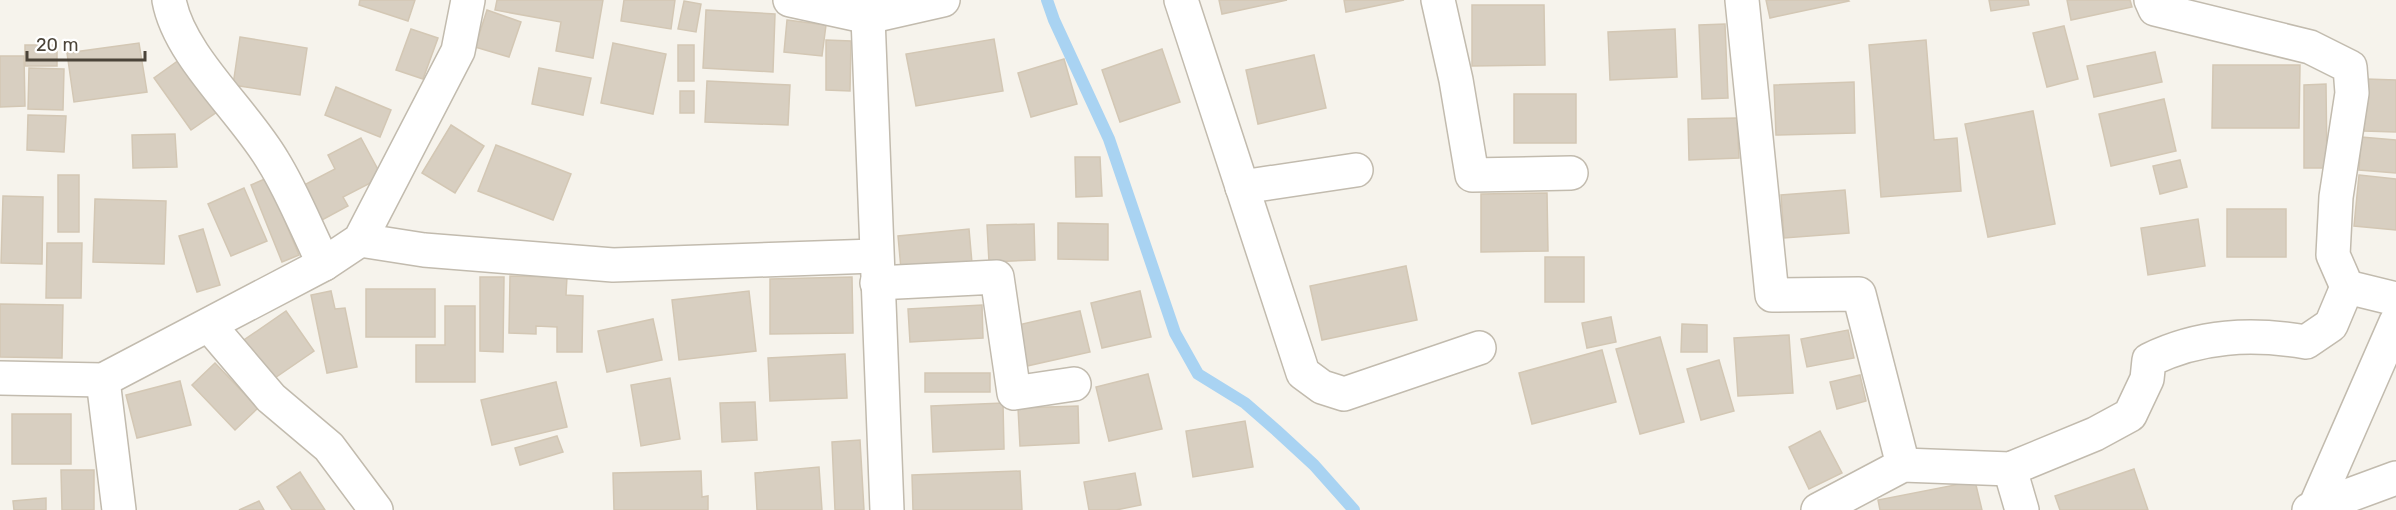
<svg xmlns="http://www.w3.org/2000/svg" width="2396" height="510" viewBox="0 0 2396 510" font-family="Rubik,sans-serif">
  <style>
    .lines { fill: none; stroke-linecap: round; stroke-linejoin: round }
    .stream { stroke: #a9d3f2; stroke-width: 12 }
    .building { fill: #d8cfc1; stroke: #d3c7b4; stroke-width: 1.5 }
    .minor-casing { stroke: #c2bbae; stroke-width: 36 }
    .minor { stroke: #fff; stroke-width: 33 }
  </style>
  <rect width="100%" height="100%" fill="#f6f3ec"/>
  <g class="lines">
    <polyline class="stream" points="1047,0 1054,20 1109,139 1175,333 1198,374 1245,403 1276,430 1314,465 1354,510"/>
  </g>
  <g class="building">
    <polygon points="360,0 415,0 408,21 359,5"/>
    <polygon points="497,0 603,0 593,58 556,51 561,22 495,10"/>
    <polygon points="624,0 675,0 671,29 621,21"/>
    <polygon points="1219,0 1287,0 1222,14"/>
    <polygon points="1344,0 1404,0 1346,12"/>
    <polygon points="1766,0 1848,0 1849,1 1770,18"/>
    <polygon points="1989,0 2028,0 2029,5 1991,11"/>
    <polygon points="2067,0 2130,0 2132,7 2071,20"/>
    <polygon points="684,1 701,4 696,32 678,29"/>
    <polygon points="1472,5 1544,5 1545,65 1472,66"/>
    <polygon points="487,10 521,22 509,57 475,47"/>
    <polygon points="706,10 775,14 773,72 703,68"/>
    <polygon points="787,20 826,25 822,56 784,52"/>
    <polygon points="1725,24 1728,98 1702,99 1699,25"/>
    <polygon points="2064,26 2078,79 2047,87 2033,33"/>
    <polygon points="411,29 438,38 423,79 396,70"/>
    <polygon points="1675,29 1677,77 1610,80 1608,32"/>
    <polygon points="240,37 307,48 300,95 233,85"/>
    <polygon points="994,39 1003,91 916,106 906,54"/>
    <polygon points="826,40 851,41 850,91 826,90"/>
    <polygon points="1926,40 1934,140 1957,138 1961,191 1881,197 1869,45"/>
    <polygon points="139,43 147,92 74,102 67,53"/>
    <polygon points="613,43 666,54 653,114 601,103"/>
    <rect x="25" y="45" width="32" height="21"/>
    <rect x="678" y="45" width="16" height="36"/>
    <polygon points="1162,49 1180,102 1120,122 1102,70"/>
    <polygon points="2155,52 2162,82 2094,97 2087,66"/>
    <polygon points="1314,55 1326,108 1258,124 1246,70"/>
    <polygon points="0,56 24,56 25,106 0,107"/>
    <polygon points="1064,59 1077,104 1031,117 1018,73"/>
    <polygon points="179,60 217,112 191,130 154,78"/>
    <polygon points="2213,65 2300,65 2299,128 2212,128"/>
    <polygon points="29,68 64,69 63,110 28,109"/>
    <polygon points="539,68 591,78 583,115 532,104"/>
    <polygon points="2366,79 2396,80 2396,132 2364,131"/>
    <polygon points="707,81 790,85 788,125 705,122"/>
    <polygon points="1854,82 1855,133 1776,135 1774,85"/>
    <polygon points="2326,84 2327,168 2304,168 2304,85"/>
    <polygon points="336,87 391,110 380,137 325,115"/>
    <rect x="680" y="91" width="14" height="22"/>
    <rect x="1514" y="94" width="62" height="49"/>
    <polygon points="2164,99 2176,151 2111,166 2099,114"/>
    <polygon points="2033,111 2055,224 1988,237 1965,124"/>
    <polygon points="28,115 66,116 64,152 27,150"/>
    <polygon points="1737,118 1739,158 1689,160 1688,119"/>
    <polygon points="451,125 484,146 455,193 422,173"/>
    <polygon points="175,134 177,167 133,168 132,135"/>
    <polygon points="2361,137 2396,140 2396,173 2359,170"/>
    <polygon points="361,138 382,177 343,197 348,206 322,220 304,185 335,169 328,155"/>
    <polygon points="496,145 571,174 553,220 478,191"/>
    <polygon points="1075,157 1100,157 1102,196 1076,197"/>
    <polygon points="2180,160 2187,187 2160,194 2153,166"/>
    <rect x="58" y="175" width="21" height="57"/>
    <polygon points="2359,175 2396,179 2396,230 2354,226"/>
    <polygon points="267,178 299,255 282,262 251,185"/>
    <polygon points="244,188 267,241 231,256 208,204"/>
    <polygon points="1845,190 1849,233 1784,238 1781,195"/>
    <polygon points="1547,193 1548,251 1481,252 1481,194"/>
    <polygon points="3,196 43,197 42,264 1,263"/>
    <polygon points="95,199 166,201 164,264 93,262"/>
    <rect x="2227" y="209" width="59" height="48"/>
    <polygon points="2198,219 2205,266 2148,275 2141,228"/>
    <polygon points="1058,223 1108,224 1108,260 1058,259"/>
    <polygon points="1034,224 1035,260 989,262 987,225"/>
    <polygon points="203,229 220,285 197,292 179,236"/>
    <polygon points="969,229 972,263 901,269 898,236"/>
    <polygon points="47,243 82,243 81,298 46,298"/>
    <rect x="1545" y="257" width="39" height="45"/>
    <polygon points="1406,266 1417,320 1322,340 1310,286"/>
    <polygon points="510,276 567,277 566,295 583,296 582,352 557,352 557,327 536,326 536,334 509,333"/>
    <polygon points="480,277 504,277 503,352 480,351"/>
    <polygon points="852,277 853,333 770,334 770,279"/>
    <rect x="366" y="289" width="69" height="48"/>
    <polygon points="331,291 335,309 345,308 357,367 327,373 311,295"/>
    <polygon points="749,291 756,351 679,360 672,300"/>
    <polygon points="1140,291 1151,337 1102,348 1091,303"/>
    <polygon points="0,304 63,305 62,358 0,357"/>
    <polygon points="982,305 983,338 910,342 908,309"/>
    <polygon points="445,306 475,306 475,382 416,382 416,345 445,345"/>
    <polygon points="286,311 314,351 269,382 241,342"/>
    <polygon points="1080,311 1090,352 1027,366 1018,325"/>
    <polygon points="1611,317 1616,342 1587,348 1582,323"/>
    <polygon points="653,319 662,360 607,372 598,331"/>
    <polygon points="1682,324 1707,325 1707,352 1681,352"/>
    <polygon points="1848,330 1854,358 1807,367 1801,339"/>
    <polygon points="1789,335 1793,393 1738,396 1734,338"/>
    <polygon points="1660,337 1684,422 1640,434 1616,349"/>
    <polygon points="1602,350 1616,402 1532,424 1519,373"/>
    <polygon points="845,354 847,398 770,401 768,358"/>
    <polygon points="1719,360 1734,411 1701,420 1687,369"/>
    <polygon points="215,363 258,408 235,430 192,385"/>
    <rect x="925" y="373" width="65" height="19"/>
    <polygon points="1148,374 1162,429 1109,441 1096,387"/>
    <polygon points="1860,375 1866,401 1837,409 1830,382"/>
    <polygon points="670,378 680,439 641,446 631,385"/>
    <polygon points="180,381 191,425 137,438 126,395"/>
    <polygon points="556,382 567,427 492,445 481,400"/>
    <polygon points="755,402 757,440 722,442 720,403"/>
    <polygon points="1003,403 1004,449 933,452 931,406"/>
    <polygon points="1078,406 1079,443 1020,446 1018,408"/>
    <rect x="12" y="414" width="59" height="50"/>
    <polygon points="1245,421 1253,467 1193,477 1186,431"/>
    <polygon points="1820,431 1842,473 1809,489 1789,447"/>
    <polygon points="557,436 563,452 520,465 515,448"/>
    <polygon points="860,440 864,510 835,510 832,442"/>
    <polygon points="819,467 822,510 757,510 755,473"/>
    <polygon points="2134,469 2148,510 2060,510 2055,496"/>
    <polygon points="61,470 94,470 94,510 62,510"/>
    <polygon points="701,471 702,497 708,496 708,510 614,510 613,473"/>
    <polygon points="1020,471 1022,510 913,510 912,475"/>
    <polygon points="300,472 325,510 292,510 277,487"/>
    <polygon points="1135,473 1141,505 1116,510 1089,510 1084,482"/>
    <polygon points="1975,481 1982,510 1880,510 1878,500"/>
    <polygon points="46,498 46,510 14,510 13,501"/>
    <polygon points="259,501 264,510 239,510"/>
  </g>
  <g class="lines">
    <defs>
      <g id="minor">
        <path d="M 169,0 C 179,56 244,111 273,161 C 293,193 307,230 324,264 L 360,240 L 458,51 L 468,0"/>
        <polyline points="790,0 868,17 943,0"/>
        <polyline points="1181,0 1303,373 1322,387 1344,394 1479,348"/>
        <polyline points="1438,0 1456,80 1472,175 1571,173"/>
        <polyline points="1742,0 1772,295 1859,294 1903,465"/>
        <polyline points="2151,0 2155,9 2310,47 2350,67 2352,93 2336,197 2333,255 2347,287 2396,299"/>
        <polyline points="868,17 887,510"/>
        <polyline points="1242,187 1356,170"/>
        <polyline points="360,240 424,250 613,265 875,256"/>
        <polyline points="877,283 997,277 1014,393 1074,384"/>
        <polyline points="209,325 271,398 329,447 376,510"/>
        <polyline points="0,378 103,380 324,264"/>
        <polyline points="103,380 119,510"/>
        <polyline points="2010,469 2022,510"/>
        <polyline points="2315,507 2396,322"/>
        <path d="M 1818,510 L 1903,465 L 2010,469 L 2095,434 L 2130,415 L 2147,379 L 2149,360 C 2200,335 2252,333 2306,342 L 2331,325 L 2347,287"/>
        <polyline points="2309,510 2396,478"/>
      </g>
    </defs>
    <use href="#minor" class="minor-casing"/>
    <use href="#minor" class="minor"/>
  </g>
  <path d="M27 51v9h118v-9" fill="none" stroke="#4b4439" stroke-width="3"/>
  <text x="36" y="51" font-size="18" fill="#4b4439" stroke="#ffffff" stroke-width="4.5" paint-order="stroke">20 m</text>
</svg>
